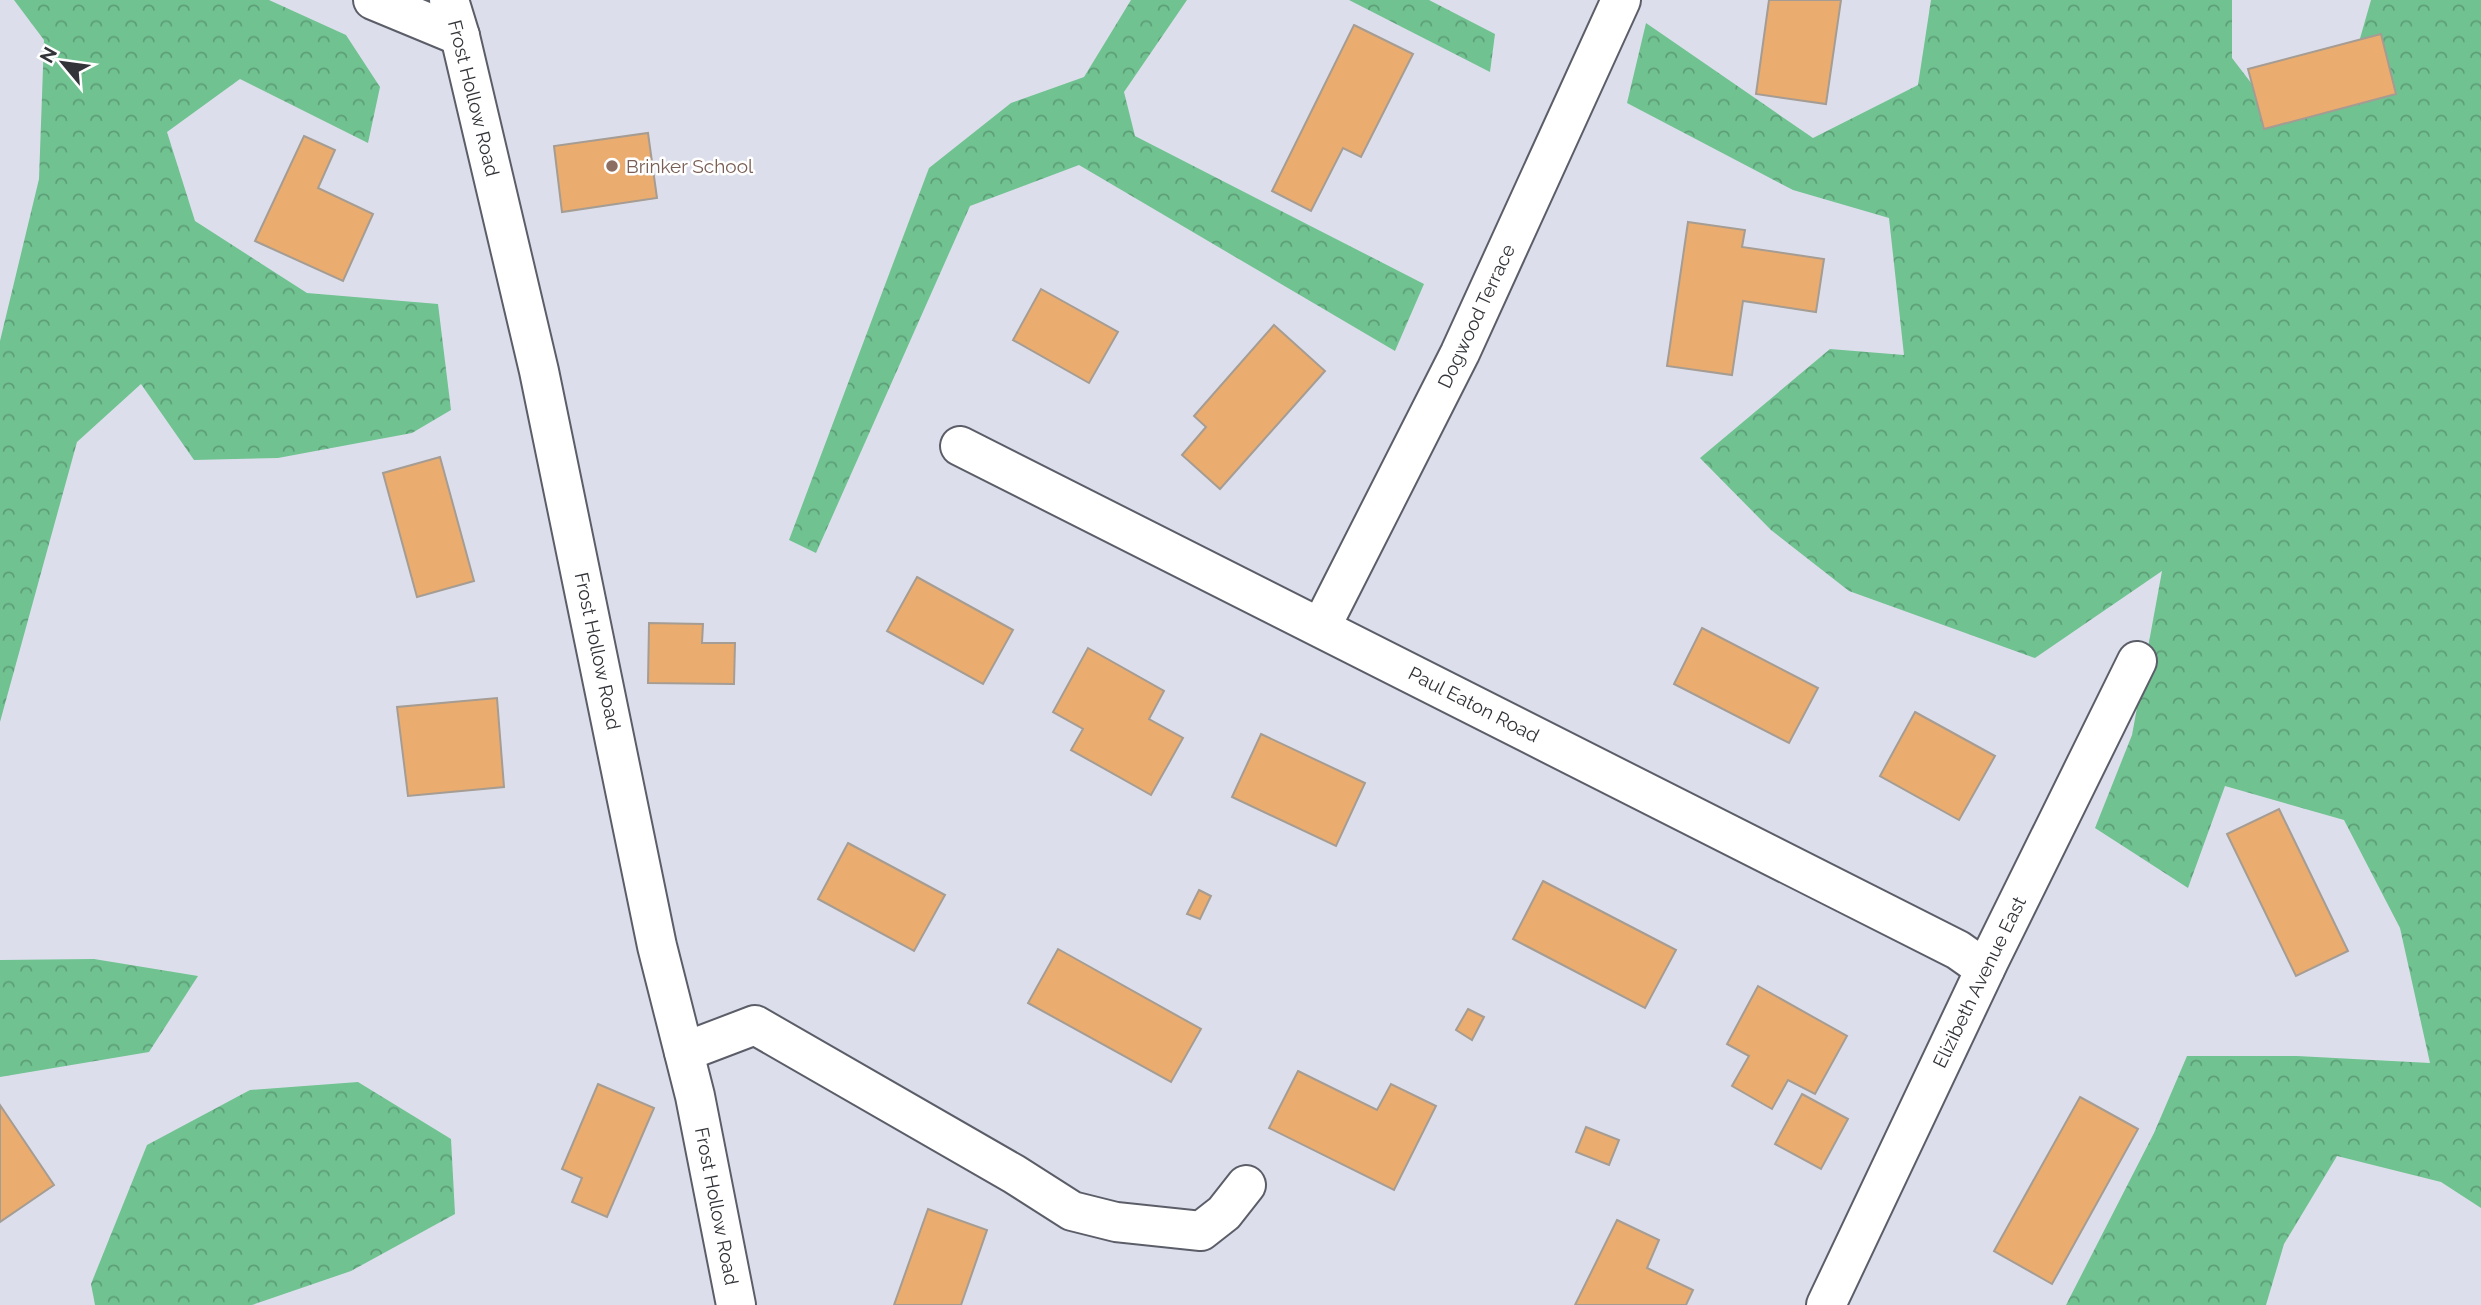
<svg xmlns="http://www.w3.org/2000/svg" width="2481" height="1305" viewBox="0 0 2481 1305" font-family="Raleway,sans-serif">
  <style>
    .forest { fill: url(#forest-crowns) }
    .building { fill: #ebac6f; stroke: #a59c93; stroke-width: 2 }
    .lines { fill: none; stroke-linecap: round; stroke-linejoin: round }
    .minor-casing { stroke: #5b5e68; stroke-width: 42 }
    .minor { stroke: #fff; stroke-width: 38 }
    .education-dot { fill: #8d6e63; stroke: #fff; stroke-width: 2.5 }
    .labels { text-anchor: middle; stroke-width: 5; stroke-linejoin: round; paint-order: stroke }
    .street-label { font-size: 19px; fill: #333439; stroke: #fff }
    .education-label { font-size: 19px; fill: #785e54; stroke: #fff; text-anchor: start }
  </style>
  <defs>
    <pattern id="forest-crowns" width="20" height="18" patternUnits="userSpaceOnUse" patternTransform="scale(1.75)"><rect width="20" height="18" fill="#70c291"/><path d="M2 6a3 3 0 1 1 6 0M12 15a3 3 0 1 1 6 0" fill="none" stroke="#5d9e77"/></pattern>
  </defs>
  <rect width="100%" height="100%" fill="#dcdfeb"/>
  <g class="forest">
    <polygon points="14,0 269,0 346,35 380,87 368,143 240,79 167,132 195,221 307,293 438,304 451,410 412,433 278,458 194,460 141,384 77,442 0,722 0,341 39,179 44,40"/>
    <polygon points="1131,0 1187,0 1124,92 1135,136 1424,284 1395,351 1079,165 970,206 816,553 789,540 929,168 1011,103 1084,77"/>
    <polygon points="1349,0 1429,0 1495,34 1490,72"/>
    <polygon points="1931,0 2232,0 2232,58 2265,101 2351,70 2371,0 2481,0 2481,1208 2441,1182 2337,1156 2284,1244 2266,1305 2066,1305 2154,1133 2187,1056 2297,1056 2430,1063 2400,928 2344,820 2225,786 2188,888 2095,828 2132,735 2162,571 2035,658 1849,591 1771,530 1700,458 1830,349 1904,355 1889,218 1793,190 1627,103 1646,23 1813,138 1918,85"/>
    <polygon points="94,959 198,976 149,1052 0,1077 0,960"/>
    <polygon points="358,1082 451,1139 455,1214 351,1271 252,1305 95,1305 91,1284 147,1145 250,1090"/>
  </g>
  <g class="building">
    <polygon points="1769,0 1841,0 1826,104 1756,94"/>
    <polygon points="1354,25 1413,54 1361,157 1343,148 1311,211 1272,191"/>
    <polygon points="2381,34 2396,94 2264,129 2248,69"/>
    <polygon points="648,133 657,198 562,212 554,146"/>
    <polygon points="304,136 335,150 318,188 373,214 343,281 255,241"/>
    <polygon points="1688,222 1745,230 1742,247 1824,259 1816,312 1743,301 1732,375 1667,366"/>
    <polygon points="1041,289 1118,332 1089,383 1013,340"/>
    <polygon points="1274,325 1325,371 1220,489 1182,455 1206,427 1194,416"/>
    <polygon points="440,457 474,581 417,597 383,473"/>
    <polygon points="917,577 1013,630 983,684 887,631"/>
    <polygon points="649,623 703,624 702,643 735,643 734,684 648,683"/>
    <polygon points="1702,628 1818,688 1789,743 1674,684"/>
    <polygon points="1088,648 1164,691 1149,719 1183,738 1151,795 1071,750 1083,729 1053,712"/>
    <polygon points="497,698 504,787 408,796 397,707"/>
    <polygon points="1915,712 1995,756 1959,820 1880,776"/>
    <polygon points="1261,734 1365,783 1336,846 1232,797"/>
    <polygon points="2279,809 2348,951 2296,976 2227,834"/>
    <polygon points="848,843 945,895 914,951 818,899"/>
    <polygon points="1543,881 1676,950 1645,1008 1513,939"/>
    <polygon points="1199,890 1211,896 1200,919 1187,914"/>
    <polygon points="1058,949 1201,1029 1171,1082 1028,1003"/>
    <polygon points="1758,986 1847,1036 1815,1094 1788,1080 1772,1109 1732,1086 1749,1056 1727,1044"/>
    <polygon points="1468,1009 1484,1017 1472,1040 1456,1030"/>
    <polygon points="1298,1071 1377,1110 1391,1084 1436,1106 1394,1190 1269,1128"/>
    <polygon points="598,1084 654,1108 607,1217 572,1202 582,1178 562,1169"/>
    <polygon points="1802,1094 1848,1119 1821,1169 1775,1144"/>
    <polygon points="2080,1097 2138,1129 2052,1284 1994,1251"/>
    <polygon points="0,1105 54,1185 0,1222"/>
    <polygon points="1586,1127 1619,1140 1609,1165 1576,1152"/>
    <polygon points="928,1209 987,1230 961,1305 894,1305"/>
    <polygon points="1617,1220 1659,1240 1647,1268 1693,1290 1686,1305 1575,1305"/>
  </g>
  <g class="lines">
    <defs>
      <g id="minor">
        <polyline points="373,0 460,36"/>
        <polyline points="449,0 460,36 539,371 657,946 695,1096 736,1305"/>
        <polyline points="960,446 1958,950 1985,969"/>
        <polyline points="1321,627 1460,353 1621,0"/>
        <polyline points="684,1052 755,1025 1014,1174 1072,1211 1116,1222 1201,1231 1224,1213 1246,1185"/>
        <polyline points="1826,1305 1989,961 2137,661"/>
      </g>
    </defs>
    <use href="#minor" class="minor-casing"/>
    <use href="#minor" class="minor"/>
  </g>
  <circle class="education-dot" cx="612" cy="166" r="7"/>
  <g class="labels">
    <g class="street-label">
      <text transform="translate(474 98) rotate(76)" y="7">Frost Hollow Road</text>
      <text transform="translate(1476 316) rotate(-65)" y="7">Dogwood Terrace</text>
      <text transform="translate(598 651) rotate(78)" y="7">Frost Hollow Road</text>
      <text transform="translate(1474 704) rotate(27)" y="7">Paul Eaton Road</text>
      <text transform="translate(1979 982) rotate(-64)" y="7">Elizibeth Avenue East</text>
      <text transform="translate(717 1206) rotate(79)" y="7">Frost Hollow Road</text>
    </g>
    <g class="education-label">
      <text x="626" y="173">Brinker School</text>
    </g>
  </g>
  <g transform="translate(63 63) rotate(299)" stroke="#ffffff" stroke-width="5" paint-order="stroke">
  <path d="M0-5L12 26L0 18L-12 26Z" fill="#333439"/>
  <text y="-10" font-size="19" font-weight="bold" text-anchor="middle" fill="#333439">N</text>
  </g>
</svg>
